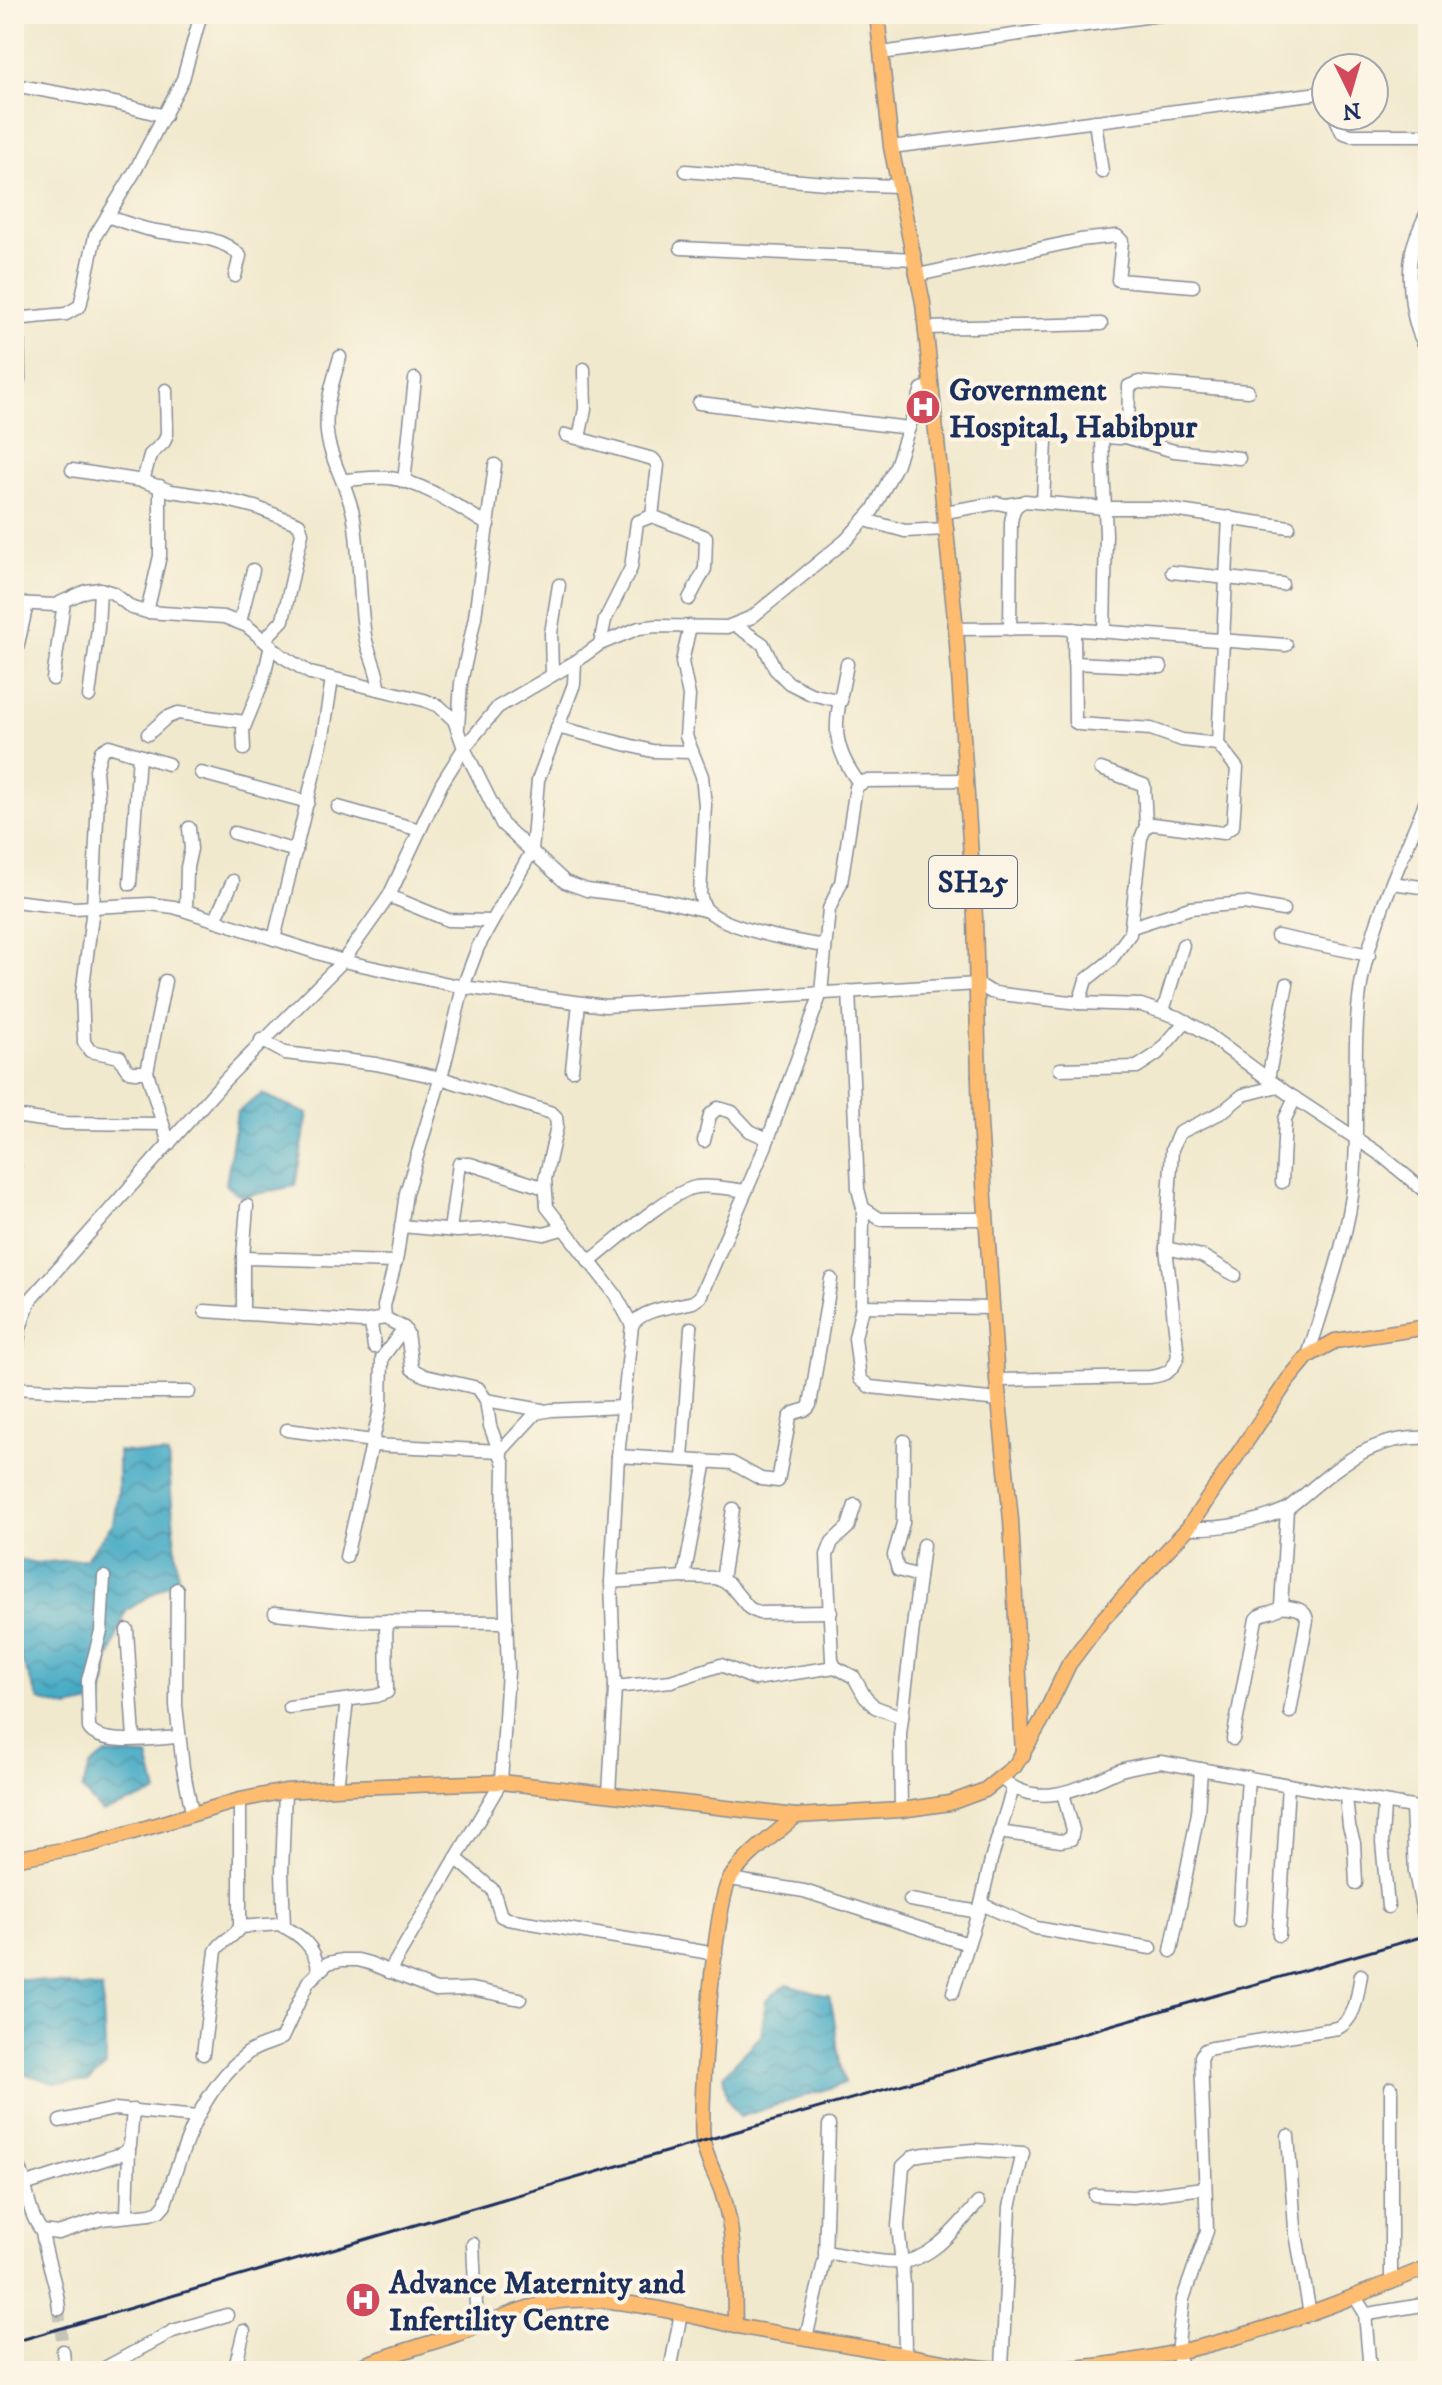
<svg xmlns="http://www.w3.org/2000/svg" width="1442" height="2385" viewBox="0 0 1442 2385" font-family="'IM FELL DW Pica',serif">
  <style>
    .water { fill: url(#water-waves); stroke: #306c92; stroke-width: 2 }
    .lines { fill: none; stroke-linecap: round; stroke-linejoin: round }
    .minor-tunnel { stroke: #c6c4b7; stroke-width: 12; stroke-dasharray: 12 6; stroke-linecap: butt }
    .minor-casing { stroke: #868c96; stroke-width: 15 }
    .major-casing { stroke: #868c96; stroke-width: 17 }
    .minor { stroke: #fff; stroke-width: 12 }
    .major { stroke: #fdbc70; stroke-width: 14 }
    .rail { stroke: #1b2f5e; stroke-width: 3 }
    .labels { text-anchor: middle; stroke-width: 8; stroke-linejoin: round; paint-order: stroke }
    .shield { fill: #fcf5e5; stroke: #5e6a86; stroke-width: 2 }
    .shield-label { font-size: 30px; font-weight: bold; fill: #1b2f5e }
    .poi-label { font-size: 32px; font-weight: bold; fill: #1b2f5e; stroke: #fcf5e5; text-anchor: start }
  </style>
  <defs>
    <pattern id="water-waves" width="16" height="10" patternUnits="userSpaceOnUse" patternTransform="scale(2)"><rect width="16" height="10" fill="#45aac5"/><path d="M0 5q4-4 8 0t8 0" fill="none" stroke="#398ba3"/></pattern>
  </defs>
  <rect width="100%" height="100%" fill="#fcf5e5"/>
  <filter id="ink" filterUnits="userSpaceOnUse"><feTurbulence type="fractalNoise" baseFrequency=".0125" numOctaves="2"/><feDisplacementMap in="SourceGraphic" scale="16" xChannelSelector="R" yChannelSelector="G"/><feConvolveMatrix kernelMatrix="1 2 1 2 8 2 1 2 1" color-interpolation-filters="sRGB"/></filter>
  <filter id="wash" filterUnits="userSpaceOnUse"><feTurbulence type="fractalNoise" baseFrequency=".006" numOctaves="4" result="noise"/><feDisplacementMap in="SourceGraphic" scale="32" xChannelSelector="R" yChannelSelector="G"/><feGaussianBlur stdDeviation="1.8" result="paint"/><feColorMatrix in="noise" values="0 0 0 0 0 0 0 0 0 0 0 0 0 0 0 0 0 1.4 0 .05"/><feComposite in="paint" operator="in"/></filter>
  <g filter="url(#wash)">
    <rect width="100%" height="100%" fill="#f1e9cd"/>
    <g class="water">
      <polygon points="262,1094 308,1114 295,1186 242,1197 226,1185 237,1112"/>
      <polygon points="118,1451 168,1455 178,1578 126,1611 108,1661 102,1701 68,1708 39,1700 14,1644 14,1558 36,1563 85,1559 113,1523 118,1492"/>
      <polygon points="106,1754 148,1756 157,1793 102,1812 82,1790 90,1766"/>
      <polygon points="14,1978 102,1989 106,2066 87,2082 53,2083 14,2070"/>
      <path d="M 787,1984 L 829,1996 C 839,2025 834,2052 845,2083 L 740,2117 L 727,2099 L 723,2075 L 761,2036 L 766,2000 Z"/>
    </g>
  </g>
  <g filter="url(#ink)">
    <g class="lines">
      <polyline class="minor-tunnel" points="59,2309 63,2351"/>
      <defs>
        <g id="minor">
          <polyline points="881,53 1167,14"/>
          <polyline points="14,85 119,104 165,116"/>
          <polyline points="1335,116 1342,132 1350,135 1428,135"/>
          <polyline points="1095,121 1102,172"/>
          <polyline points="891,147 1319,93 1326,95"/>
          <polyline points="686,171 837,184 898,186"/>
          <path d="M 1428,210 C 1422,223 1415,237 1412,251 C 1407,277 1411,329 1428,349"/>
          <path d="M 107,216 C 123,222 139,228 156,231 C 182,236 221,234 240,256 L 235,276"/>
          <polyline points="681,248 915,259"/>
          <polyline points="918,275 1080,240 1117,236 1122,241 1118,280 1193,286"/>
          <polyline points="14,319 66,314 80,306 95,236 135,171 183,79 201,14"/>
          <polyline points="18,319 19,379"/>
          <polyline points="925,328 1101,324"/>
          <path d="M 340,357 C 331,387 321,418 330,448 C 337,473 350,493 354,519 C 360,557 359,597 365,636 C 368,654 379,670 379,689"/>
          <polyline points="699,403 909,428"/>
          <polyline points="566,435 653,459 658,465 652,516 637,522 631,568 605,620 600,644"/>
          <polyline points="1125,437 1174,451 1239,458"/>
          <polyline points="579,438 585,409 584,369"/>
          <polyline points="72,470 143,481 171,491 219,498 255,507 299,524 302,533 283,620 264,640"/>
          <path d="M 344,480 C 359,479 375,477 390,478 C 425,483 458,507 488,525"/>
          <polyline points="143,481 150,455 164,442 167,434 166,390"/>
          <polyline points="404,482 415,379"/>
          <polyline points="1043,501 1046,442"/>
          <polyline points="945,512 997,503 1006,505 1018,503"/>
          <polyline points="652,516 706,537 705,569 689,599"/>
          <polyline points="865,520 905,531 947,529"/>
          <polyline points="1172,572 1282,584"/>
          <polyline points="14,603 55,605 86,591 100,589 113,593 132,608 147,612 224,617 247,626 282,656 310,673 424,700 439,706 454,720 464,748 502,824 565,882 587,890 656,899 708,911"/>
          <polyline points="147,612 160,556 160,486"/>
          <polyline points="240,622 253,570"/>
          <polyline points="735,625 763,644 775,669 789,683 811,694 841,701"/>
          <path d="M 690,626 L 682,662 L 689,696 L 686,736 L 702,776 L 705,805 L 700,894 C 701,897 702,903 704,906 C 717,928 800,942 825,946"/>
          <polyline points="956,629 1056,628 1286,645"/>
          <path d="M 1010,629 L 1011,522 C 1013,511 1014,505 1025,501 L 1105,508 L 1159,508 L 1289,527"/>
          <polyline points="1074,629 1075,722 1079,724 1151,729 1182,740 1218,744"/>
          <polyline points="1104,631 1106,534 1102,441 1105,437 1120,438 1128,434 1129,386 1139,382 1248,391"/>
          <polyline points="14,662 27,604"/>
          <polyline points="1074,663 1161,667"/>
          <path d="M 847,664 C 838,716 825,738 859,783"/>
          <polyline points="552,675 551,633 559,585"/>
          <polyline points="53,679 64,602"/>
          <polyline points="89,696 98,628 100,589"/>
          <polyline points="458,727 461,683 475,617 495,465"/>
          <polyline points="557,727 652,751 691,752"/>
          <polyline points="148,734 166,718 178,713 245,722"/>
          <polyline points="244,749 243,730 263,681 271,645"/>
          <polyline points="1101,769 1144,785 1146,826"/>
          <polyline points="201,773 308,802"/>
          <polyline points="338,807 420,830"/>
          <polyline points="234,833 296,851"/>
          <polyline points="1392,883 1428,888"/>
          <polyline points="130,884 139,755"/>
          <polyline points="389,896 448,920 492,921"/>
          <polyline points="14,901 74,908 150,904 174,907 343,961 463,987 605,1006 978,984 991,992 1001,994 1079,1003 1141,1005 1180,1018 1203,1031 1287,1093 1381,1155 1428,1194"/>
          <polyline points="186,910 187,867 191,849 189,828"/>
          <polyline points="215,920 233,881"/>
          <polyline points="1132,927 1190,908 1244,903 1283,910"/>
          <polyline points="1277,936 1369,955"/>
          <polyline points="274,939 323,736 332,679"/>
          <polyline points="165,981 147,1072 169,1144"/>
          <polyline points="849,991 858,1189 863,1208 880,1219 986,1219"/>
          <polyline points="1079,1003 1086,980 1110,961 1130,934 1141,838 1146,826 1153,824 1223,833 1233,826 1237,768 1218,744 1229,517"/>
          <polyline points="1163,1011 1183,945"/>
          <polyline points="261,1040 285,1053 376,1064 441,1078 552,1113 556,1117 557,1126 545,1179 547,1207 615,1294 632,1325"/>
          <polyline points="1060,1069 1137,1067 1157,1054 1186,1021"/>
          <polyline points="572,1070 579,1003"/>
          <path d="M 147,1072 C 127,1072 128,1074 120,1057 L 90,1051 L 84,1042 L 82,994 L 93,908 L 98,797 L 96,770 L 101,751 L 109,746 L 168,764"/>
          <polyline points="1268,1079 1287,984"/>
          <polyline points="14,1116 64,1123 162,1124"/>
          <polyline points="704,1141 710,1115 718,1108 732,1112 750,1131 768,1139"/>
          <polyline points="14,1171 15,1166"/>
          <polyline points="1282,1182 1285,1119 1295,1098"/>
          <polyline points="401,1226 457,1231 507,1228 544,1234 562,1229"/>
          <polyline points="450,1230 459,1164 470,1164 545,1188"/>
          <polyline points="1166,1248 1202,1256 1235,1275"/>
          <polyline points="243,1258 396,1262"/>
          <path d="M 589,1262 C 613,1244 669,1192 696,1187 C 712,1185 730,1189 746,1191"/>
          <polyline points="992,1308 862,1306 855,1338 860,1379 870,1387 999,1400"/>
          <polyline points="205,1311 362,1322 385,1318"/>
          <polyline points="862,1313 863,1208"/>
          <polyline points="243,1314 243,1258 247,1206"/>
          <polyline points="371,1323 374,1347"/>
          <path d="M 1308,1356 C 1325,1299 1348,1240 1354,1180 C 1360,1113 1350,1046 1362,979 C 1374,916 1404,855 1428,796"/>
          <polyline points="14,1375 20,1328 30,1300 226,1079 343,961 389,896 442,783 464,748 498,707 575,662 600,644 639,628 656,626 727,627 752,617 846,540 873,510 896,466 922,389 932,386"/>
          <path d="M 997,1380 L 1150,1377 C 1166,1375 1173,1371 1178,1356 L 1166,1248 L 1172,1149 L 1179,1133 L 1222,1112 L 1243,1095 L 1278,1086"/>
          <polyline points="14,1388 88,1392 189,1392"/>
          <polyline points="486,1400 542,1410"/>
          <polyline points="287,1430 373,1441"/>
          <polyline points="904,1441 903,1523 894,1555 898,1570 919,1576"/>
          <polyline points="372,1445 501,1451 536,1413 551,1410 624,1407"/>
          <polyline points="618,1456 732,1463 761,1479 778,1481 790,1417 794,1413 807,1409 810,1405 831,1279"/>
          <polyline points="682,1459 691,1328"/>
          <polyline points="855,1505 848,1527 832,1542 827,1555 832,1660 835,1667 854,1677 865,1697 875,1707 902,1717"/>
          <path d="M 1188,1528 C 1224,1529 1254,1523 1287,1509 C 1332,1473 1366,1435 1428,1438"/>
          <polyline points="346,1557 381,1405 382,1358 404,1328"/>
          <path d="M 104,1577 L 101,1631 L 88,1680 L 89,1728 C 99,1747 158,1738 179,1737"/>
          <polyline points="684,1577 706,1461"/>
          <polyline points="722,1580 733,1509"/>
          <polyline points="611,1582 684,1577 716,1578 729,1584 749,1608 759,1613 831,1612"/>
          <polyline points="177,1589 176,1705 183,1768 192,1812"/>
          <path d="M 1281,1606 C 1292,1608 1305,1607 1307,1620 L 1290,1712"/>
          <polyline points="275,1613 350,1621 507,1622"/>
          <polyline points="127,1630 134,1739"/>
          <polyline points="615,1687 671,1681 721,1665 755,1679 835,1667"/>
          <polyline points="289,1707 376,1696 387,1692 386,1621"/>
          <path d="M 1233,1739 L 1256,1619 C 1263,1610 1274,1615 1281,1606 L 1287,1509"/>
          <path d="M 1002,1779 C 1038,1811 1082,1787 1118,1771 C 1131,1766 1147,1764 1161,1762 L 1428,1810"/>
          <polyline points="337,1788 347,1700"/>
          <polyline points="1013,1788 991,1860 981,1904 1036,1928 1151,1948"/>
          <path d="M 609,1794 L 615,1687 L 611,1582 L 618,1456 L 632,1325 C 643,1308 675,1307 693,1302 L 700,1297 L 766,1145 L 821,993 L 829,909 L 841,883 L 856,787 L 865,781 L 966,780"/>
          <polyline points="1346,1797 1349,1826 1354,1843 1356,1883"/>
          <polyline points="1384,1803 1382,1842 1388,1907"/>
          <polyline points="1412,1808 1415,1873 1424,1917"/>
          <polyline points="901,1810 900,1734 923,1545"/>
          <polyline points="999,1832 1061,1841 1071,1839 1073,1830 1063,1793"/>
          <polyline points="456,1858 493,1890 501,1916 508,1919 716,1954"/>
          <polyline points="730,1879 804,1891 968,1944"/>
          <polyline points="910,1900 979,1912"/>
          <polyline points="1239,1921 1248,1777"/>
          <path d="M 240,1927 L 279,1924 C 299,1934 316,1946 318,1970"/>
          <polyline points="284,1927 282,1872 285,1791"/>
          <polyline points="1279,1935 1288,1785"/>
          <polyline points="1171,1951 1198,1813 1201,1769"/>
          <polyline points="389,1972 501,1782 508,1671 503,1532 504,1464 490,1426 486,1400 478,1388 425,1376 412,1369 407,1333 404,1328 385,1318 384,1306 397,1256 406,1193 445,1063 463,987 478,947 532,851 538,780 574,684 575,662"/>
          <polyline points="953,1992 981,1904"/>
          <path d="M 203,2054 L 216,1951 C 221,1940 234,1938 240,1927 L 240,1800"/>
          <polyline points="60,2121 115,2109 197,2117"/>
          <polyline points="1288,2136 1295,2228 1310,2314"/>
          <path d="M 14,2156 C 29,2179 24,2209 42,2231 L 58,2233 L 101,2219 L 150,2214 L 159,2211 L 165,2204 C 182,2150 200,2090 248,2053 C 259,2045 271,2044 282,2038 L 308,1982 L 328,1963 L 342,1960 L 358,1960 L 369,1963 L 436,1990 L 472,1989 L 520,1999"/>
          <polyline points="14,2185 24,2185 124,2153 130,2145 133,2110"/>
          <polyline points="1095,2195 1133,2197 1204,2188"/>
          <polyline points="127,2216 129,2149"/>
          <path d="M 42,2231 C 45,2258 57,2282 59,2309"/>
          <polyline points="473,2244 477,2326"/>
          <path d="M 825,2252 C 845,2255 881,2264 900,2262 C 933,2260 958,2225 978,2203"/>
          <polyline points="1391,2283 1391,2088"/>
          <polyline points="1355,2297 1365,2313 1368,2314 1428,2304"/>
          <polyline points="1365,2313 1370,2371"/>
          <polyline points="806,2338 825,2258 829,2125"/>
          <polyline points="63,2351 65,2371"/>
          <polyline points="905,2356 904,2284 898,2226 903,2166 914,2156 925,2154 974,2150 1023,2153 1010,2207 1002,2368"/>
          <polyline points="99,2371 173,2331 227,2315"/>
          <polyline points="234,2371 244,2331"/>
          <polyline points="670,2371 681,2313"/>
          <path d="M 1183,2371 L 1177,2354 L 1183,2299 L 1207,2231 L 1201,2056 L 1205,2050 L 1212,2048 L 1338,2028 C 1357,2018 1357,1994 1361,1975"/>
        </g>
        <g id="major">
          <polyline points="877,14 891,147 923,303 956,629 975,917 980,1123 997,1380 1011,1520 1023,1755"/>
          <polyline points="14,1859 89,1845 240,1800 285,1791 352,1787 501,1782 796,1816 901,1810 950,1803 985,1790 1015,1766 1042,1720 1069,1664 1103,1619 1188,1528 1288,1380 1308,1356 1335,1341 1428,1327"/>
          <path d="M 735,2326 C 734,2281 736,2235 722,2192 C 716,2175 705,2158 703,2140 C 699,2105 714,1904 730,1879 C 743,1857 776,1834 796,1816"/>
          <path d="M 348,2371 C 383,2356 421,2347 457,2334 C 495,2321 530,2302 572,2300 C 626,2298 681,2314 733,2325 C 780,2335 829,2341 876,2350 C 926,2359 975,2370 1026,2370 C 1174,2368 1293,2322 1428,2267"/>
        </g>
      </defs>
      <use href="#minor" class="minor-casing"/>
      <use href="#major" class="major-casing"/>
      <use href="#minor" class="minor"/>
      <use href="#major" class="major"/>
      <polyline class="rail" points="14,2342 703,2141 1428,1935"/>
    </g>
  </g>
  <defs>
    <symbol id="hospital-disc" viewBox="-11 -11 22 22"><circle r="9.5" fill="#d1495b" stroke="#fcf5e5"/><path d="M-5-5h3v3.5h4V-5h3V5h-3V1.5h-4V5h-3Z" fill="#fff"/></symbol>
  </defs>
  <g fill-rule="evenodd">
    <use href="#hospital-disc" x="903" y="387" width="40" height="40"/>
    <use href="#hospital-disc" x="343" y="2280" width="40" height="40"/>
  </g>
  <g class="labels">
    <rect class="shield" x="929" y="856" width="88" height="52" rx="6"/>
    <g class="shield-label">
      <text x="973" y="892">SH25</text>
    </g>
    <g class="poi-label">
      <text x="949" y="400">Government<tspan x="949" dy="37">Hospital, Habibpur</tspan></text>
      <text x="389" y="2293">Advance Maternity and<tspan x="389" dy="37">Infertility Centre</tspan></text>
    </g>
  </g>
  <rect width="1442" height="2385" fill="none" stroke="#fcf5e5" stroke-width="48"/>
  <g transform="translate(1350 92) rotate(175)"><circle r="38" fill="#fcf5e5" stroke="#a2a6af" stroke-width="2"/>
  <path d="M0-6L14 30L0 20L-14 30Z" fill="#d1495b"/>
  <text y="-12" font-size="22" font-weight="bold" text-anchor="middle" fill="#1b2f5e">N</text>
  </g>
</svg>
